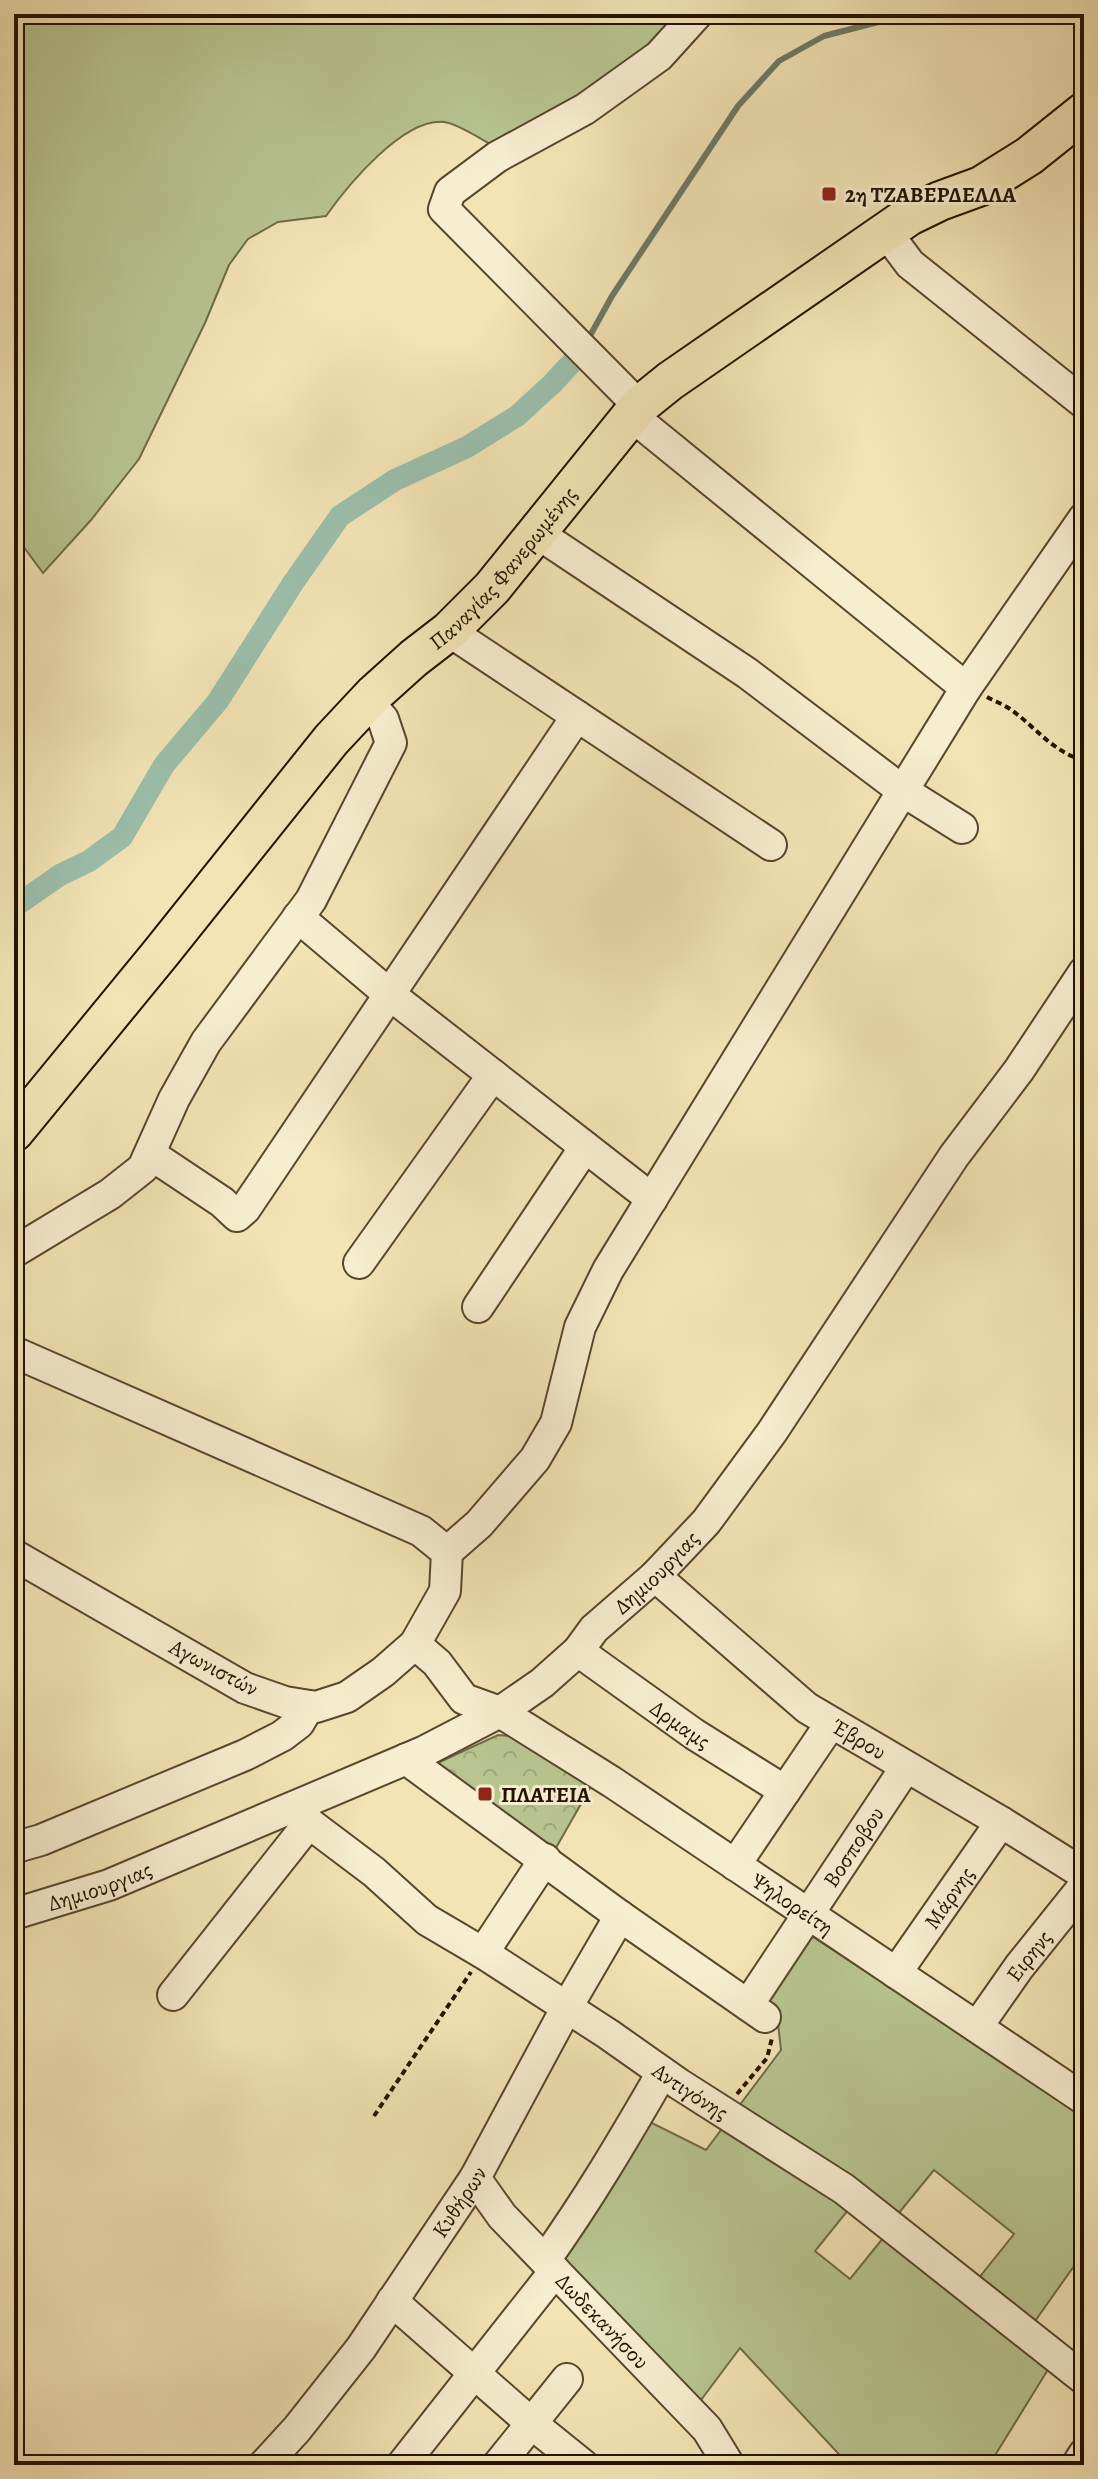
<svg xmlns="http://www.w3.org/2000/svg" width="1098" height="2479" viewBox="0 0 1098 2479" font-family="Alegreya,serif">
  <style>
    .grass { fill: #b8c590; stroke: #6e6c48; stroke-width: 2; fill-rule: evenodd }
    .park { fill: url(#park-crowns); stroke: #6e6c48; stroke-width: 2 }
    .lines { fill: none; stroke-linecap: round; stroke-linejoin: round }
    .stream { stroke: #6b7a67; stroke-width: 6 }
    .canal { stroke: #9bbfac; stroke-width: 22 }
    .minor-casing { stroke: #58462d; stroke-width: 34 }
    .major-casing { stroke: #241200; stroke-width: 42 }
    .path { stroke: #241200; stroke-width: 4; stroke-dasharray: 6 4; stroke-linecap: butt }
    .minor { stroke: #f7edcf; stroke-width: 30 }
    .major { stroke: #f3e4b5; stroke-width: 38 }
    .poi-dot { fill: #8f2418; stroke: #f7edcf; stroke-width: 3 }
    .labels { text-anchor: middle; stroke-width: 6; stroke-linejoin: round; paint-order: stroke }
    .poi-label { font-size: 22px; font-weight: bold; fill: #241200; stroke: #f7edcf; text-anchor: start }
    .street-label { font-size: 22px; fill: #241200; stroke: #f7edcf }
  </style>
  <defs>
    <pattern id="park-crowns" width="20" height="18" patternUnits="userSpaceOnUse" patternTransform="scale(2)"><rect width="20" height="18" fill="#b8c590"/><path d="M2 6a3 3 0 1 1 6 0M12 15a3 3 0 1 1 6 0" fill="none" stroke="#9ea87a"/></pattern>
  </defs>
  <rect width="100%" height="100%" fill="#f3e4b5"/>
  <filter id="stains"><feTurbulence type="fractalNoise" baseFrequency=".0025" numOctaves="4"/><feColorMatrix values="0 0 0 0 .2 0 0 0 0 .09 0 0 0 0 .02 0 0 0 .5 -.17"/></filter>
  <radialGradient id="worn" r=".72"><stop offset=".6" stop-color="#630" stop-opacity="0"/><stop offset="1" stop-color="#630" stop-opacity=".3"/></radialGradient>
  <g class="grass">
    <path d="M 14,14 L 685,14 L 597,92 L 494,146 C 482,140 457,123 444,122 C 403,118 348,185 326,216 L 278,222 L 248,239 L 229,265 L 205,323 L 139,459 L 91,520 L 43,573 L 23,546 L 14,543 Z"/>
    <path d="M 810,1935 L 1084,2113 L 1084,2252 L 1023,2338 L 1052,2363 L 989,2465 L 849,2465 L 740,2348 L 698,2404 L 561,2256 L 646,2120 L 706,2150 L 781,2050 L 777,2015 L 761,2005 ZM 934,2170 L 1014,2234 L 966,2294 L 888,2232 L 850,2279 L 815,2251 L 865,2189 L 898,2214 Z"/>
  </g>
  <polygon class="park" points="498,1735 520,1737 593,1783 553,1853 431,1766"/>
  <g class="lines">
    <polyline class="stream" points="591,334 612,296 738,106 779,61 824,36 890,19 900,14"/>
    <polyline class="canal" points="14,907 60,875 89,861 122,837 164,765 218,701 293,583 340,516 395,480 467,447 517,416 552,384 577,357"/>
    <defs>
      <g id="minor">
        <polyline points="886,232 910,264 1084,403"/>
        <polyline points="639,406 444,209 450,192 497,157 585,109 659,56 697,14"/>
        <polyline points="632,416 966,688"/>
        <polyline points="537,533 747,673 903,791 962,828"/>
        <polyline points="449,631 771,845"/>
        <polyline points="298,917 389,994 652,1199"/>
        <polyline points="150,1154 222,1202 237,1216 245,1209 577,716"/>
        <polyline points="14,1252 110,1194 143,1168 174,1099 206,1042 311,900 391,743 383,719 367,701"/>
        <polyline points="359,1263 493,1075"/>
        <polyline points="478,1307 585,1147"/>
        <polyline points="14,1352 421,1531 447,1552 445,1591 415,1644 383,1672 347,1697 316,1707 285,1702 245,1688 14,1555"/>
        <polyline points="447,1552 479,1524 535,1459 556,1423 580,1327 608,1270 966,688 1084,518"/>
        <path id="s1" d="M 655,1576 L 807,1708 L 1001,1822 L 1084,1874"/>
        <path id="s2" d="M 415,1644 L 437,1663 L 464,1699 L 500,1712 L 612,1782 L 1084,2099"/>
        <path id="s3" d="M 578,1651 L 694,1734 L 785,1791"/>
        <polyline points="406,1759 620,1916 765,2017"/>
        <path id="s4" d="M 296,1807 L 309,1823 L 374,1872 L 427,1920 L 483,1953 L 608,2034 L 679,2084 L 844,2189 L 1084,2379"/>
        <polyline points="14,1845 20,1846 41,1840 245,1755 282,1736 299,1723 309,1706"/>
        <polyline points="735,1865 831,1723"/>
        <path id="s5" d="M 14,1914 L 109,1885 L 423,1752 L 500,1712 L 542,1683 L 578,1651 L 594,1629 L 655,1576 L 706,1522 L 772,1432 L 954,1156 L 1019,1070 L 1084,972"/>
        <polyline points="483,1953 545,1859"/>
        <path id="s6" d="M 896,1973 L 1001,1822"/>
        <polyline points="173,1995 309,1823"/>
        <path id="s7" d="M 748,2005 L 906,1767"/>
        <path id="s8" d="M 977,2027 L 1019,1967 L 1084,1886"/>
        <path id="s9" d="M 475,2178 L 502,2216 L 707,2429 L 729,2465"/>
        <path d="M 545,2260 C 588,2200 625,2137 662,2073"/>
        <polyline points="392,2301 531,2423 583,2465"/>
        <path id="s10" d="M 264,2465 L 297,2429 L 361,2348 L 475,2178 L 567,2007 L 620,1916"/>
        <polyline points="402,2465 555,2271"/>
        <polyline points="498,2465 567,2379"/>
        <polyline points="1077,2465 1084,2454"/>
      </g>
      <g id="major">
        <path id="s11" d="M 14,1132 L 160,954 L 331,740 L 374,694 L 414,658 L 449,631 L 492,588 L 639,406 L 670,381 L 909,216 L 940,201 L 981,186 L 1029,156 L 1084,112"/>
      </g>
    </defs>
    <use href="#minor" class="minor-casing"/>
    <use href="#major" class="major-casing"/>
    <g class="path">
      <path d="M 987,697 C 994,701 1003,704 1010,709 C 1037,728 1050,750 1084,761"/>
      <polyline points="737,2094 767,2058 772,2038"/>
      <polyline points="374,2116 471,1972"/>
    </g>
    <use href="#minor" class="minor"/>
    <use href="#major" class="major"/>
  </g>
  <g class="poi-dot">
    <rect x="821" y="186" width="16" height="16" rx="4"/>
    <rect x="477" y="1786" width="16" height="16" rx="4"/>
  </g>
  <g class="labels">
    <g class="poi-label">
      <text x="845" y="202">2η ΤΖΑΒΕΡΔΕΛΛΑ</text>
      <text x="501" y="1802">ΠΛΑΤΕΙΑ</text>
    </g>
    <g class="street-label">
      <text dy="8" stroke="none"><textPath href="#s11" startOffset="748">Παναγίας Φανερωμένης</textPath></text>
      <text dy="8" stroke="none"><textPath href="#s5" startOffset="738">Δημιουργιας</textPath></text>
      <text transform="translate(214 1667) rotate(28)" y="8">Αγωνιστών</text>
      <text dy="8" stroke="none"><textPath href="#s3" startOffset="126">Δρμαμς</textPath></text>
      <text dy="8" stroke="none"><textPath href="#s1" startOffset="262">Έβρου</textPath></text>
      <text dy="8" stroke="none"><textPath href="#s7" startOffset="190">Βοσποβου</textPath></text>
      <text dy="8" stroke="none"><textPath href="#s5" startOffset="90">Δημιουργιας</textPath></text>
      <text dy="8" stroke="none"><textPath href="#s6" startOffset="92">Μάρνης</textPath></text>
      <text dy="8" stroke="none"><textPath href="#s2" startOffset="462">Ψηλορείτη</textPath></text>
      <text dy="8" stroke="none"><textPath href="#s8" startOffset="88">Ειρηνς</textPath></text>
      <text dy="8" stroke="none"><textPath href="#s4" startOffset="488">Αντιγόνης</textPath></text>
      <text dy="8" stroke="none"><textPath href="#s10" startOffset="328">Κυθήρων</textPath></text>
      <text dy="8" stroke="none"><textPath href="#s9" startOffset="192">Δωδεκανήσου</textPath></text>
    </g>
  </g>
  <rect width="1098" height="2479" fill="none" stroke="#f3e4b5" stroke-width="48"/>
  <rect x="16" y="16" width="1066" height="2447" fill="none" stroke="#241200" stroke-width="4"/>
  <rect x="24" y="24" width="1050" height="2431" fill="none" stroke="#241200" stroke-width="2"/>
  <rect width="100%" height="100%" filter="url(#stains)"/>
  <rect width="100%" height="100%" fill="url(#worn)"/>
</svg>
